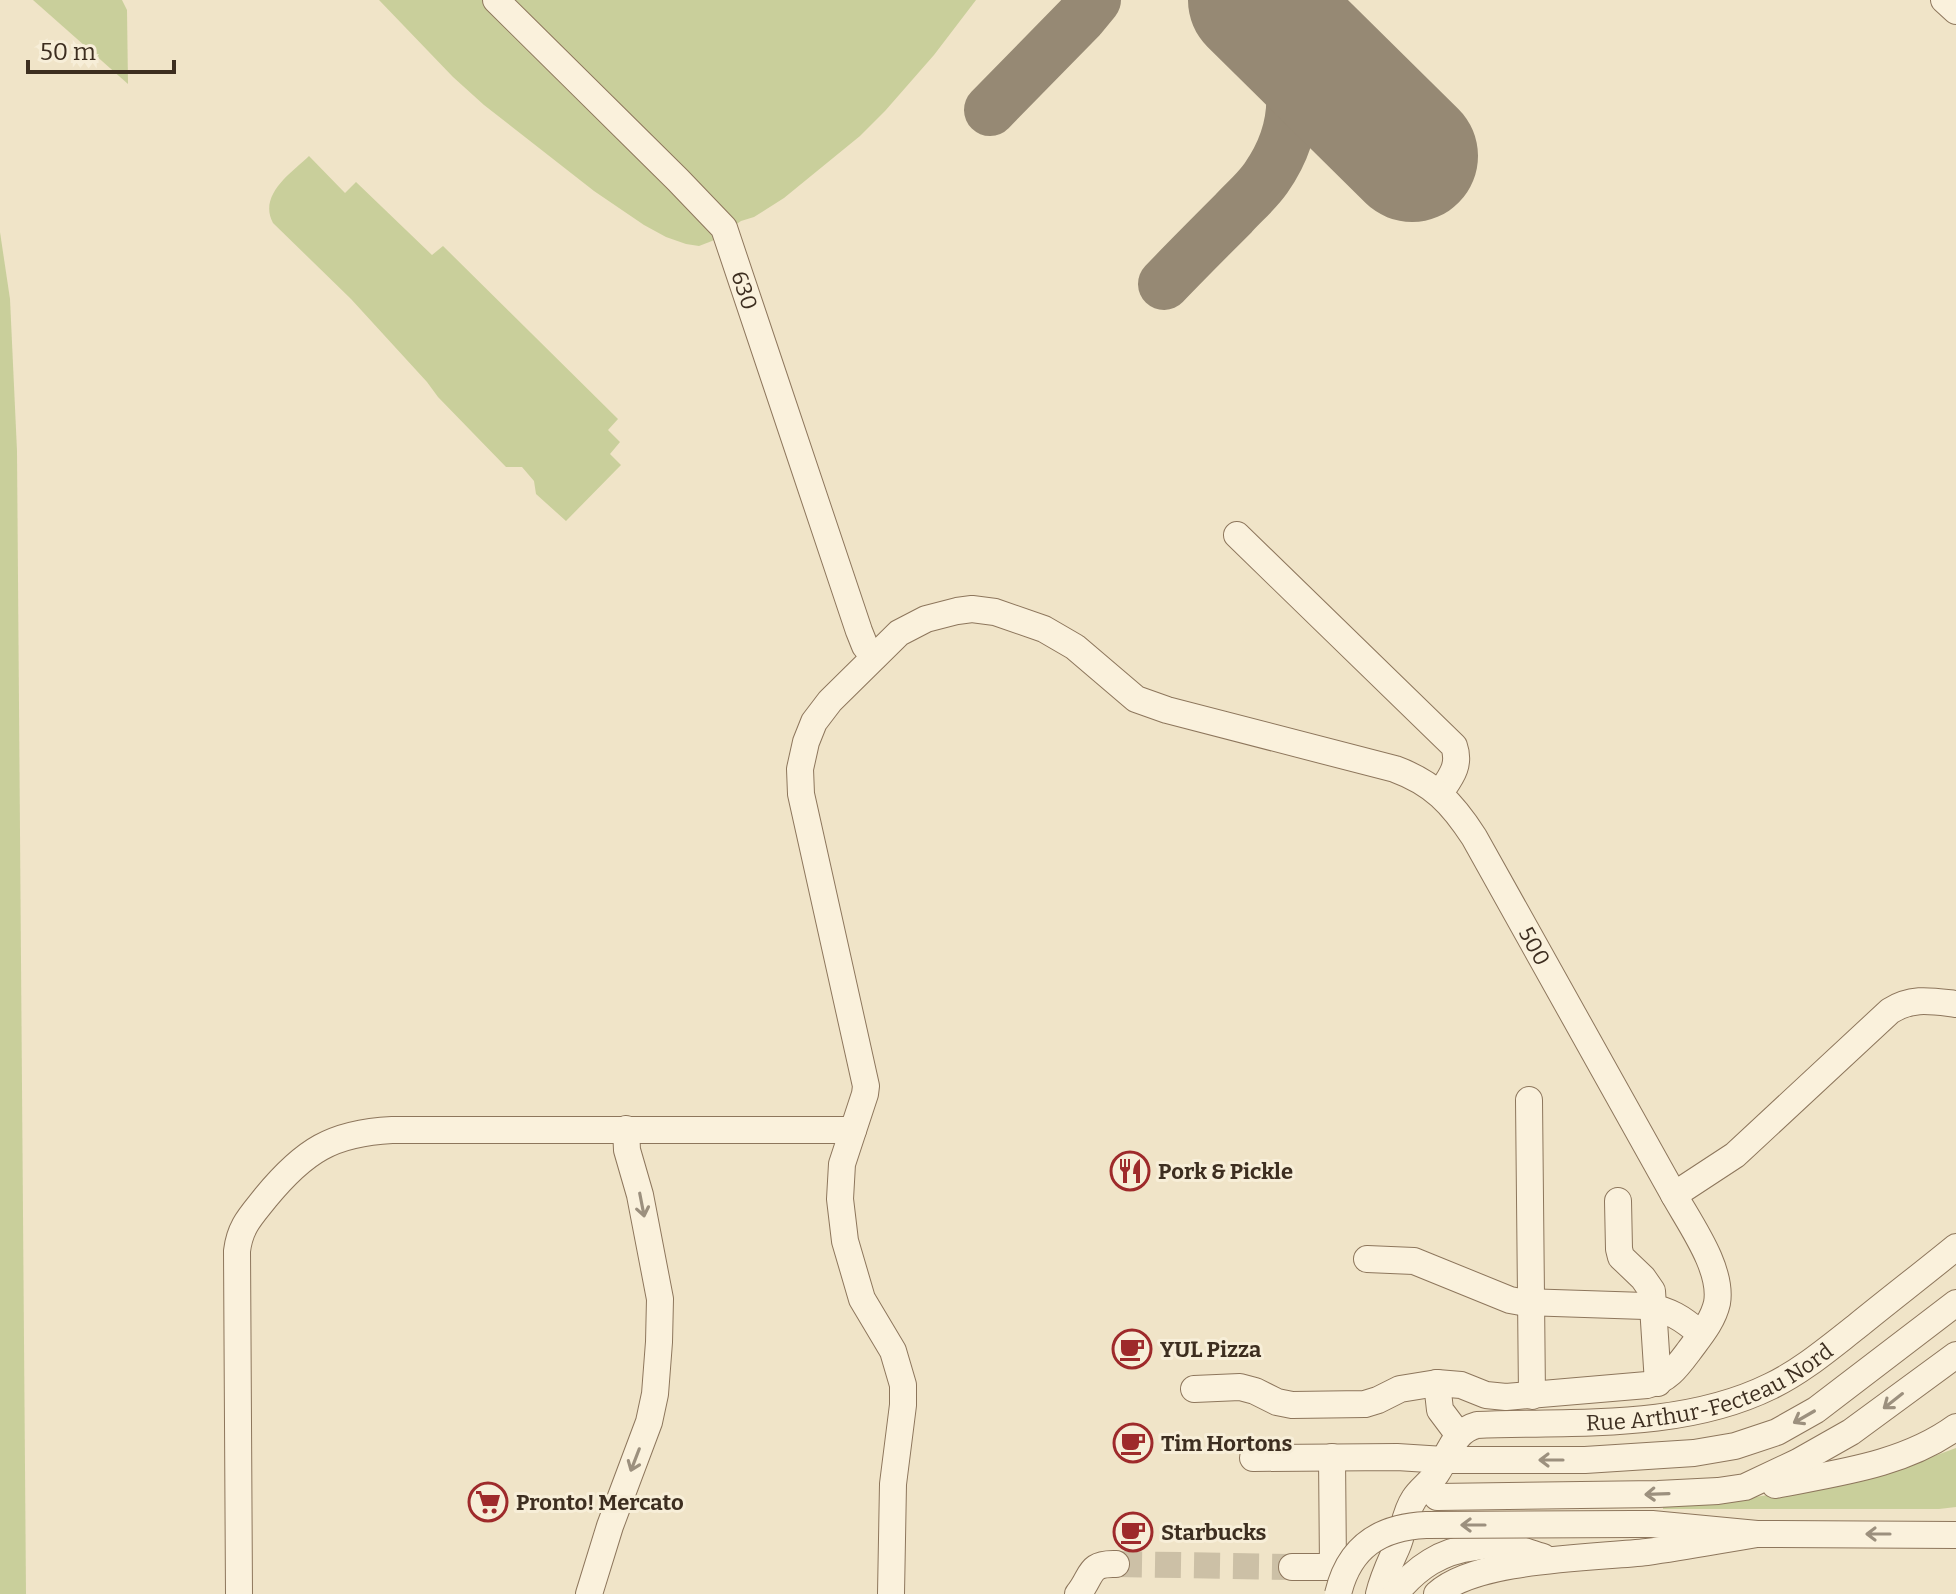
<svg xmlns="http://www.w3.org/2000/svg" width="1956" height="1594" viewBox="0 0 1956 1594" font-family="Bitter,serif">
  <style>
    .green { fill: #c9cf9b }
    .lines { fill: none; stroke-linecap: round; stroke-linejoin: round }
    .taxiway { stroke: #968974; stroke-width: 52 }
    .runway { stroke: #968974; stroke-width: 132 }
    .minor-tunnel { stroke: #ccc0a6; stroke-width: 26; stroke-dasharray: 26 13; stroke-linecap: butt }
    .minor-casing { stroke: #8d765c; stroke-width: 28 }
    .minor { stroke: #faf1dc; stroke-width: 26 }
    .minor-bridge-casing { stroke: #8d765c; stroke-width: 28; stroke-linecap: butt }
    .minor-bridge { stroke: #faf1dc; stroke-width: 26 }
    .oneway { stroke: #9c907e }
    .labels { text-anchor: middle; stroke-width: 6; stroke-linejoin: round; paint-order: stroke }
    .street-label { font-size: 22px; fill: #3d2e20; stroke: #f7eed8 }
    .poi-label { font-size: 22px; font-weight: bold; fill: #3d2e20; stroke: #f7eed8; text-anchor: start }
  </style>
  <rect width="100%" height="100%" fill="#f0e4c8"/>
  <g class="green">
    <polygon points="33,0 122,0 127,10 128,84"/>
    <polygon points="379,0 976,0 934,55 885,111 860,136 784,198 754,217 741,221 712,241 699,246 686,244 666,237 644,225 594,191 484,105 453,77"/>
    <path d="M 309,156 L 345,193 L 356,182 L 432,255 L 443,246 L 618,419 L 608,430 L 620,442 L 610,454 L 621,465 L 566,521 L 536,494 L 534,481 L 522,467 L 506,467 L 438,397 L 427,382 L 351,299 L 273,223 C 258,195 291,173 309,156 Z"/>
    <polygon points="0,232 10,299 17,451 26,1594 0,1594"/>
    <path d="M 1956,1448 L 1956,1507 L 1939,1509 L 1663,1509 L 1663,1505 C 1742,1501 1821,1490 1897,1468 C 1917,1463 1936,1455 1956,1448 Z"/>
  </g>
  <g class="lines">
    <g class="taxiway">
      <polyline points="990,110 1081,17 1095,0"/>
      <path d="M 1164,284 C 1187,260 1210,237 1233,214 C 1244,202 1257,191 1266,178 C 1308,118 1298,50 1248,0"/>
    </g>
    <polyline class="runway" points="1254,0 1412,156"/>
    <polyline class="minor-tunnel" points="1116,1564 1292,1567"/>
    <defs>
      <g id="minor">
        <path id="s1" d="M 496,0 L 678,180 L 724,228 L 859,631 L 865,646 L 874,657"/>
        <polyline points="1944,0 1956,11"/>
        <path d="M 1237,535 L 1454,746 C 1461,766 1450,778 1440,793"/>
        <polyline points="1529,1100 1532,1396"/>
        <path d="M 1674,1195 L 1735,1155 L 1890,1011 C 1912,997 1931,1001 1956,1004"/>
        <polyline points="1618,1201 1619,1249 1621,1257 1643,1278 1652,1291 1658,1383"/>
        <path d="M 1367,1259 L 1414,1261 L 1510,1300 L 1521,1302 L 1645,1306 C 1670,1310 1682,1318 1701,1334"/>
        <polyline points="1437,1383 1440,1410 1458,1434"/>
        <polyline points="1253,1458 1397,1457 1444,1460 1585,1460 1694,1453 1735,1446 1777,1432 1816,1410 1956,1303"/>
        <path d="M 1775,1485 C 1836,1473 1904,1465 1956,1427"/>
        <polyline points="1437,1497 1658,1494 1718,1491 1745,1487 1798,1462 1851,1432 1956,1355"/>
        <polyline points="1635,1524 1652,1524 1757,1534 1956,1535"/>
        <polyline points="1292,1567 1333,1567 1332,1457"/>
        <path d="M 239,1594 L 237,1251 C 240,1226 251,1216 266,1197 C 304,1151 332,1133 392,1130 L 853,1130"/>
        <polyline points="589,1594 610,1526 649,1422 655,1394 659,1342 660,1299 640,1195 627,1150 626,1129"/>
        <path id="s2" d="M 891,1594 L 893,1484 L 903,1405 L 903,1385 L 893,1351 L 862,1299 L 845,1241 L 840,1199 L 842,1164 L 865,1094 L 866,1086 L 801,794 L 800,769 L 806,742 L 814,722 L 830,701 L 899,633 L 926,619 L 957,611 L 972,609 L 995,612 L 1044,629 L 1075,647 L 1136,699 L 1167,710 L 1395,769 C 1433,783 1452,803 1474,837 L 1674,1195 C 1690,1224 1723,1269 1717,1303 C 1713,1321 1700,1336 1689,1351 C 1677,1367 1668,1380 1647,1385 L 1506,1397 L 1486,1395 L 1461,1385 L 1437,1383 L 1400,1389 L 1378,1400 L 1365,1404 L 1292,1405 L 1277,1402 L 1255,1391 L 1240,1387 L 1194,1389"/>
        <path d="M 1078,1594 C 1093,1576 1087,1563 1116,1564"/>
        <path id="s3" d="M 1379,1594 C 1383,1577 1390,1563 1397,1547 C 1404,1531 1404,1514 1414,1499 C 1420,1489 1432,1482 1438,1471 C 1450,1452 1454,1431 1477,1425 C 1574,1421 1682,1430 1771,1386 C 1802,1371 1829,1348 1856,1327 C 1889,1300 1923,1274 1956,1247"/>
        <path d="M 1395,1594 C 1417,1567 1441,1551 1475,1547 C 1483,1546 1492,1544 1500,1545 C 1515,1547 1529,1553 1543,1557"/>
        <path d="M 1437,1594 C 1476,1558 1594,1558 1647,1552 C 1684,1547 1720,1540 1757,1534"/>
      </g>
    </defs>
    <use href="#minor" class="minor-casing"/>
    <use href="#minor" class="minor"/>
    <defs>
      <path id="minor-bridge" d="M 1338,1594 C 1349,1547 1380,1527 1426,1525 L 1635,1524"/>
    </defs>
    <use href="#minor-bridge" class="minor-bridge-casing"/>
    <use href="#minor-bridge" class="minor-bridge"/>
  </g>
  <defs><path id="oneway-shaft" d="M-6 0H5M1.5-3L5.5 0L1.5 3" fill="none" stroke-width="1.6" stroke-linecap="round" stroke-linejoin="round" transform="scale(2)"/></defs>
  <g class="oneway">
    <use href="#oneway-shaft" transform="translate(642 1205) rotate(79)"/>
    <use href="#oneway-shaft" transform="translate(1893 1401) rotate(142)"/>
    <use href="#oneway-shaft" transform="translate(1804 1417) rotate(150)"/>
    <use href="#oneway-shaft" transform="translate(635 1460) rotate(111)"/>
    <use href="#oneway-shaft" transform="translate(1551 1460) rotate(180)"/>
    <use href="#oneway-shaft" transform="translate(1657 1494) rotate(178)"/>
    <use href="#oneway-shaft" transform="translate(1473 1525) rotate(180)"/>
    <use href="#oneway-shaft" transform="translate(1878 1534) rotate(-180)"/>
  </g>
  <defs>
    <symbol id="restaurant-ring" viewBox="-11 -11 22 22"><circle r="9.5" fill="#f7eed8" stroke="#9e2a2b" stroke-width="1.5"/><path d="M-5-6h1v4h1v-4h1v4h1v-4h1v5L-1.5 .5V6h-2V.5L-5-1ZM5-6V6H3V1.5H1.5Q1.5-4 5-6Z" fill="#9e2a2b"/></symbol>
    <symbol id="cafe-ring" viewBox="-11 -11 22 22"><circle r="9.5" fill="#f7eed8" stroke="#9e2a2b" stroke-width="1.5"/><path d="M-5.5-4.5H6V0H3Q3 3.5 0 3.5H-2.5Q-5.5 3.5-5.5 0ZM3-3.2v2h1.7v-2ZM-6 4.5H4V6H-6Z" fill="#9e2a2b"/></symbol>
    <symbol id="supermarket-ring" viewBox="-11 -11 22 22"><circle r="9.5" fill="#f7eed8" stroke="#9e2a2b" stroke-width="1.5"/><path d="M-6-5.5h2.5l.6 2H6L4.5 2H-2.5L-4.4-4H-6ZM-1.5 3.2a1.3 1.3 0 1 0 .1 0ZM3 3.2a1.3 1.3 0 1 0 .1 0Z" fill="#9e2a2b"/></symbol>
  </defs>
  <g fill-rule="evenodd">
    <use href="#restaurant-ring" x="1108" y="1149" width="44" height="44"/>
    <use href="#cafe-ring" x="1110" y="1327" width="44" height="44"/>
    <use href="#cafe-ring" x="1111" y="1421" width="44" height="44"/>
    <use href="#supermarket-ring" x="466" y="1480" width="44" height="44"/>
    <use href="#cafe-ring" x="1111" y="1510" width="44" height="44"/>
  </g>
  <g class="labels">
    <g class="street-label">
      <text dy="8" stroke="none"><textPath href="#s1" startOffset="388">630</textPath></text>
      <text dy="8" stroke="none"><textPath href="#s2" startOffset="1790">500</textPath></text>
      <text dy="8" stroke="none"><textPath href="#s3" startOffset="440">Rue Arthur-Fecteau Nord</textPath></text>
    </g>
    <g class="poi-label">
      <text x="1158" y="1179">Pork &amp; Pickle</text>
      <text x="1160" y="1357">YUL Pizza</text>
      <text x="1161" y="1451">Tim Hortons</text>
      <text x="516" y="1510">Pronto! Mercato</text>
      <text x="1161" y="1540">Starbucks</text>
    </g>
  </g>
  <path d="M28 60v12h146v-12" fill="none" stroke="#3d2e20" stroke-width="4"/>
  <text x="40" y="60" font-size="24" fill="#3d2e20" stroke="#f7eed8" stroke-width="6" paint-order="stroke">50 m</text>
</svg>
